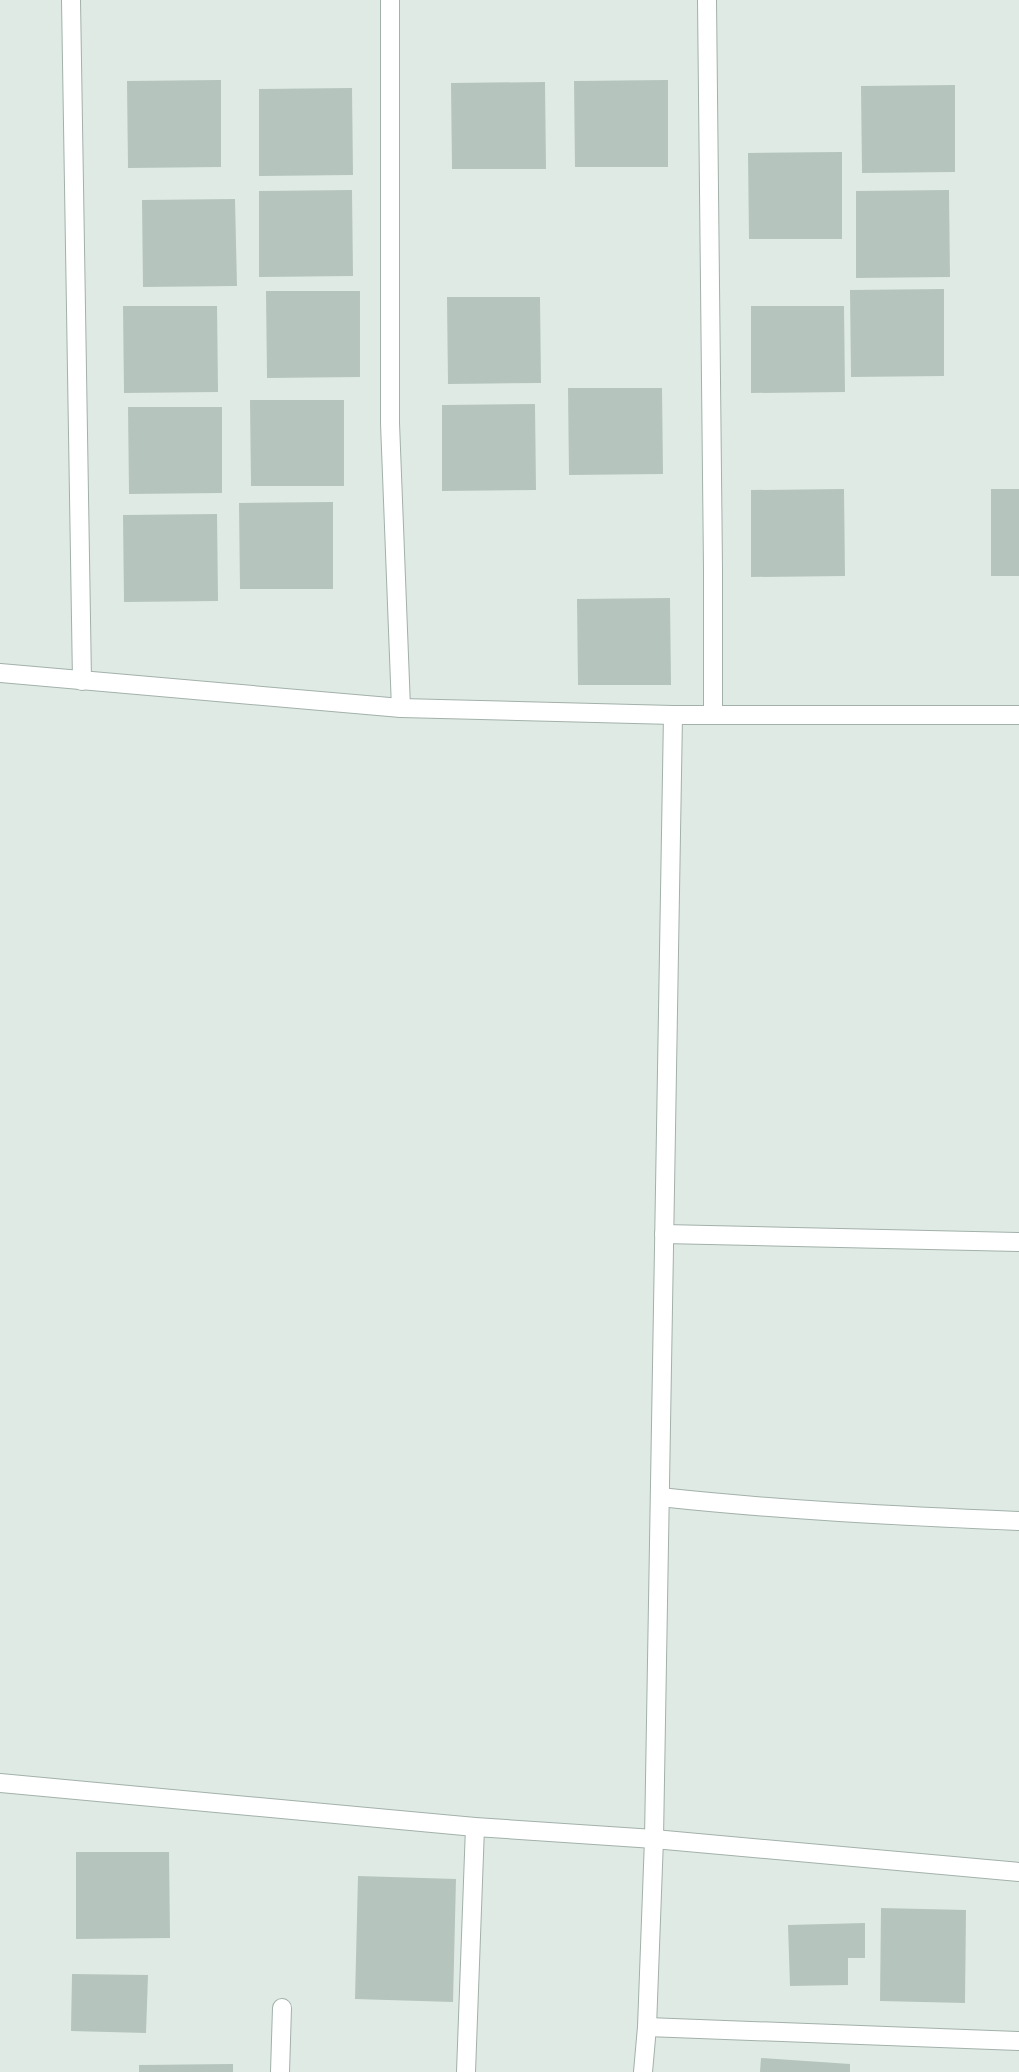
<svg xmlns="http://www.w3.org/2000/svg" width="1019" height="2072" viewBox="0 0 1019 2072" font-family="'DejaVu Sans',sans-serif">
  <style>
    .building { fill: #b5c4bd }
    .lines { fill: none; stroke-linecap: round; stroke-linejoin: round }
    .minor-casing { stroke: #a2b1aa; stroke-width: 20 }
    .minor { stroke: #fff; stroke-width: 18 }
  </style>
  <rect width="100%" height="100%" fill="#dfeae4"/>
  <g class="building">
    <polygon points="221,80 221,167 128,168 127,81"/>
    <polygon points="668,80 668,167 575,167 574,81"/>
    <polygon points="545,82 546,169 452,169 451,83"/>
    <polygon points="955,85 955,172 862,173 861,86"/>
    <polygon points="352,88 353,175 259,176 259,89"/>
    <polygon points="842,152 842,239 749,239 748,153"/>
    <polygon points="352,190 353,276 259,277 259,191"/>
    <polygon points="949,190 950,277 856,278 856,191"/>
    <polygon points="235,199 237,286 143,287 142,200"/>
    <polygon points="944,289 944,376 851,377 850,290"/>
    <polygon points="266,291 360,291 360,377 267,378"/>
    <polygon points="447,297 540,297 541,383 448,384"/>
    <polygon points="123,306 217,306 218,392 124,393"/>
    <polygon points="751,306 844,306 845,392 751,393"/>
    <polygon points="568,388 662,388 663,474 569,475"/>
    <polygon points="250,400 344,400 344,486 251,486"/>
    <polygon points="535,404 536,490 442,491 442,405"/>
    <polygon points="128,407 222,407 222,493 129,494"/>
    <polygon points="844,489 845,576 751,577 751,490"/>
    <rect x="991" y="489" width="28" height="87"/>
    <polygon points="333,502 333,589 240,589 239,503"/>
    <polygon points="217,514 218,601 124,602 123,515"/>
    <polygon points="670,598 671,685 578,685 577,599"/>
    <polygon points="76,1852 169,1852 170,1938 76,1939"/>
    <polygon points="358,1876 456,1879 453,2002 355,1999"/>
    <polygon points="881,1908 966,1910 965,2003 880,2001"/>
    <polygon points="865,1923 865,1958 848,1958 848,1985 790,1986 788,1925"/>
    <polygon points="72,1974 148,1975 146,2033 71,2031"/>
    <polygon points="761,2058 850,2064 850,2072 760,2072"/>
    <polygon points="233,2064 233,2072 139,2072 139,2065"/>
  </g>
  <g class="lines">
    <defs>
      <g id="minor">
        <polyline points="71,0 82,681"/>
        <polyline points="390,0 390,423 401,708"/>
        <polyline points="707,0 713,569 713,715"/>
        <polyline points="0,673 401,708 673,715 1019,715"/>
        <polyline points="664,1234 1019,1242"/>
        <path d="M 660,1497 C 780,1510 899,1516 1019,1521"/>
        <polyline points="0,1783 475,1827 654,1839 1019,1872"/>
        <polyline points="647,2027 1019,2041"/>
        <polyline points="280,2072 282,2008"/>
        <polyline points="466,2072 475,1827"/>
        <polyline points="643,2072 647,2027 654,1839 673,715"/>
      </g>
    </defs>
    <use href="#minor" class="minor-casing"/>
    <use href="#minor" class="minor"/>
  </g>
</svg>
